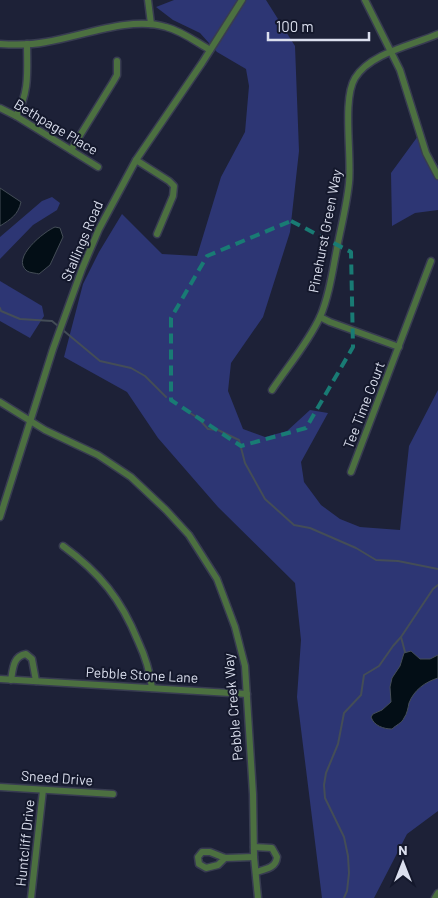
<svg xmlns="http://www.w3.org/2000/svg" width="438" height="898" viewBox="0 0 438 898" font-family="Barlow,sans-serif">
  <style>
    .green { fill: #2d3674 }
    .water { fill: #030e16; stroke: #444d57 }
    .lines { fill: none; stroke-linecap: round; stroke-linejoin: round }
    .stream { stroke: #444d57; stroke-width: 2 }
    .minor-casing { stroke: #383c51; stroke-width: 9 }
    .minor { stroke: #4c7040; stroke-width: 6 }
    .marked { fill: none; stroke: #197b74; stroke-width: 4; stroke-dasharray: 10 6; stroke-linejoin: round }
    .labels { text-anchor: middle; stroke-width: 4; stroke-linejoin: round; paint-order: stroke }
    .street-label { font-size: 14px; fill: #dbdfee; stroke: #14182c }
  </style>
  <rect width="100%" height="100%" fill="#1d2137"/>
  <g class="green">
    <polygon points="174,0 266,0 295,46 299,151 290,232 263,317 231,363 228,391 243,429 265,437 287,431 310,410 328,413 301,462 304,482 321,505 340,519 360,527 400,530 409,446 438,390 438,811 407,834 374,898 322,898 297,697 301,640 295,583 218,507 158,438 127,392 64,357 83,284 99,252 122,214 162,254 197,256 221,177 245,132 249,86 246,69 217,52 200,33 173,20 156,7"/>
    <polygon points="418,136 438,166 438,210 415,213 392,226 391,173"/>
    <polygon points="52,197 60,203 57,210 33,225 0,259 0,237 42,201"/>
    <polygon points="0,281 42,306 44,316 30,338 0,321"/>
  </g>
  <g class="water">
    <path d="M 0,188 L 21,202 C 18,215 11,219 0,226 Z"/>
    <path d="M 55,227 L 60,228 L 63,237 L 50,265 L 39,274 C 36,273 30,273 27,271 C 10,258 45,231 55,227 Z"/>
    <path d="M 411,651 L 420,659 L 430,659 L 438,655 L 438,678 C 425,682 414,690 409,703 C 408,708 407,714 404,718 C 402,723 396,725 392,729 C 384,729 374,726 371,717 L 373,714 L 382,710 L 391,702 L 390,687 L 392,678 L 400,666 L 404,653 Z"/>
  </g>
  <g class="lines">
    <g class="stream">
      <polyline points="0,308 1,311 20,319 52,321 100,361 131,368 145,376 166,397"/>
      <polyline points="190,413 198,418 208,429 218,430 239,440 245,463 265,499 294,525 310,528 356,548 376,560 398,561 438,569"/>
      <polyline points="401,637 405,652"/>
      <polyline points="344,898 347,891 349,873 348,856 344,837 325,798 324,785 326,773 338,744 344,713 361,695 364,675 379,666 393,646 401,637 433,589 438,585"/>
    </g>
    <defs>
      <g id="minor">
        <polyline points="148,0 151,24"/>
        <polyline points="365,0 400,70 426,153 438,176"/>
        <path d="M 0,44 C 15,45 31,45 46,42 C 83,36 130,16 166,27 C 182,31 196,42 210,50"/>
        <polyline points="0,108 16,116 98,167"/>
        <path d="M 16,116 C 30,91 27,71 27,44"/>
        <polyline points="71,150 113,82 117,75 117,61"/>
        <polyline points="136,160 169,181 174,186 173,196 157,234"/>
        <polyline points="320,317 330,322 399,347"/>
        <path d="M 272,390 C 288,366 308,343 320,317 C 330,294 333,267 338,243 C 342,223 347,203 349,183 C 352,156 342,99 355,78 C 370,53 413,45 438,34"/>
        <polyline points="0,402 45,430 98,455 131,477 166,510 189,535 217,579 235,627 245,666 253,794 254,857 258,898"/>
        <polyline points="351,472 431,261"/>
        <polyline points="0,517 53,349 82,269 99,229 136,160 202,63 242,0"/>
        <path d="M 63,546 C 100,573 121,599 138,641 C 145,656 150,672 152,688"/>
        <polyline points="0,679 247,694"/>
        <path d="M 11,680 C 13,669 13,656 26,654 L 32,659 L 36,681"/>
        <polyline points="0,787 113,794"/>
        <path d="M 254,847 L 272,848 L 277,857 C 276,868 266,869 256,872"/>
        <polyline points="225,858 218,865 206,868 199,864 198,857 202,852 210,852 225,858 254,857"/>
        <polyline points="31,898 43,790"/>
        <polyline points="435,898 438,893"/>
      </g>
    </defs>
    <use href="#minor" class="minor-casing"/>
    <use href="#minor" class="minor"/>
  </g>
  <path class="marked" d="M 291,221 L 351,252 L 353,347 L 306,428 L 241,446 L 171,400 L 171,318 L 207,256 Z"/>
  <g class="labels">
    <g class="street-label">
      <text transform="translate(56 127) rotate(31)" y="5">Bethpage Place</text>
      <text transform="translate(325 231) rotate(-79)" y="5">Pinehurst Green Way</text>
      <text transform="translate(82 241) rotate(-67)" y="5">Stallings Road</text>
      <text transform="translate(364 405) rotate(-69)" y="5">Tee Time Court</text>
      <text transform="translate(142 675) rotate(3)" y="5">Pebble Stone Lane</text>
      <text transform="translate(233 707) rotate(-95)" y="5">Pebble Creek Way</text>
      <text transform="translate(57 778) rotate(4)" y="5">Sneed Drive</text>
      <text transform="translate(25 843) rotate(-84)" y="5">Huntcliff Drive</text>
    </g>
  </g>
  <g transform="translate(403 863)" stroke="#14182c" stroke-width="4" paint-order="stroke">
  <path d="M0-4L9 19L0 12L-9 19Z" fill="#dbdfee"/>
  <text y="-8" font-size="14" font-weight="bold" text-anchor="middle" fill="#dbdfee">N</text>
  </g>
  <path d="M268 32v8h101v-8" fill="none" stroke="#dbdfee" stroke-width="2.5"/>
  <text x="276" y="32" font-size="15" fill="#dbdfee" stroke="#14182c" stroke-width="4" paint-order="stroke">100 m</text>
</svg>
